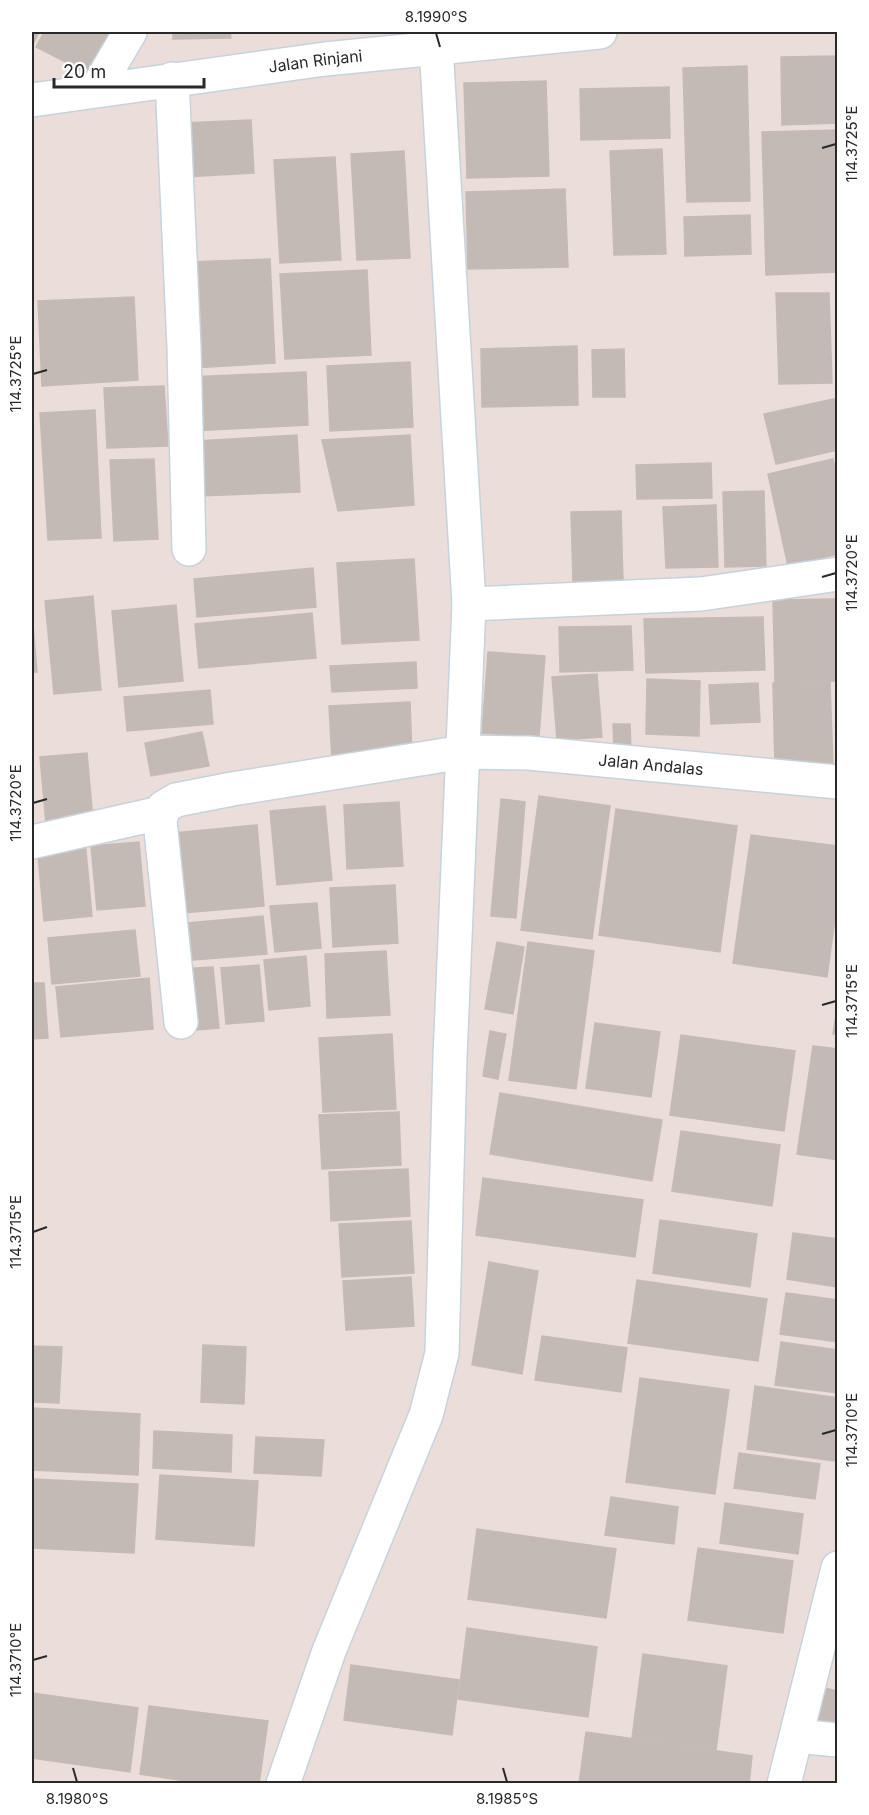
<svg xmlns="http://www.w3.org/2000/svg" width="869" height="1815" viewBox="0 0 869 1815" font-family="Inter,sans-serif">
  <style>
    .building { fill: #c3bab6; stroke: #c6bab4; stroke-width: 1.5 }
    .lines { fill: none; stroke-linecap: round; stroke-linejoin: round }
    .street-casing { stroke: #c8d2db; stroke-width: 36 }
    .street { stroke: #fff; stroke-width: 33 }
    .ticks { fill: none; stroke: #292929; stroke-width: 2 }
    .labels { text-anchor: middle; stroke-width: 4.5; stroke-linejoin: round; paint-order: stroke }
    .street-label { font-size: 16px; fill: #292929; stroke: #fff }
    .neatline { fill: none; stroke: #292929; stroke-width: 2 }
    .ticks-label { font-size: 15px; text-anchor: middle; fill: #292929 }
  </style>
  <rect width="100%" height="100%" fill="#ebdeda"/>
  <g class="building">
    <polygon points="32,32 39,32 32,47"/>
    <polygon points="44,32 112,32 91,75 36,47"/>
    <polygon points="173,32 230,32 231,38 173,39"/>
    <polygon points="838,56 838,123 782,125 781,57"/>
    <polygon points="747,66 750,201 687,202 683,68"/>
    <polygon points="546,81 549,176 467,178 464,83"/>
    <polygon points="669,87 670,138 581,140 580,89"/>
    <polygon points="251,120 254,173 185,177 182,123"/>
    <polygon points="838,130 838,272 766,275 762,132"/>
    <polygon points="662,149 666,254 614,255 610,151"/>
    <polygon points="404,151 410,258 357,260 351,154"/>
    <polygon points="335,157 341,260 280,263 274,160"/>
    <polygon points="565,189 568,267 468,269 466,192"/>
    <polygon points="750,215 751,254 685,256 684,217"/>
    <polygon points="270,259 275,363 193,368 188,262"/>
    <polygon points="367,270 371,355 285,359 280,274"/>
    <polygon points="776,293 829,293 832,383 779,384"/>
    <polygon points="134,297 138,380 42,386 38,301"/>
    <polygon points="577,346 578,405 482,407 481,349"/>
    <polygon points="624,349 625,397 593,397 592,350"/>
    <polygon points="410,362 413,427 330,431 327,366"/>
    <polygon points="306,372 308,425 190,431 188,377"/>
    <polygon points="164,386 168,446 107,448 104,388"/>
    <polygon points="838,398 838,450 776,464 764,414"/>
    <polygon points="95,410 101,538 48,540 40,413"/>
    <polygon points="297,435 300,492 200,496 197,441"/>
    <polygon points="410,435 414,505 338,511 322,440"/>
    <polygon points="154,459 158,539 114,541 110,460"/>
    <polygon points="833,459 838,480 838,554 788,566 768,474"/>
    <polygon points="711,463 712,498 637,499 636,465"/>
    <polygon points="764,491 766,566 725,567 723,492"/>
    <polygon points="716,505 718,567 666,568 663,507"/>
    <polygon points="621,511 623,582 573,583 571,512"/>
    <polygon points="414,559 419,640 342,644 337,563"/>
    <polygon points="313,568 316,607 197,617 194,579"/>
    <polygon points="93,596 101,690 54,694 45,601"/>
    <polygon points="835,599 837,681 775,683 773,600"/>
    <polygon points="176,605 183,681 119,687 112,611"/>
    <polygon points="32,613 37,672 32,672"/>
    <polygon points="312,613 316,658 199,668 195,624"/>
    <polygon points="763,617 765,670 646,673 644,619"/>
    <polygon points="631,626 633,670 560,672 559,627"/>
    <polygon points="488,652 545,656 539,737 482,733"/>
    <polygon points="416,662 417,688 332,692 330,666"/>
    <polygon points="597,674 602,737 557,740 552,677"/>
    <polygon points="647,679 700,681 699,736 646,734"/>
    <polygon points="830,682 833,767 775,769 773,683"/>
    <polygon points="758,683 760,722 711,724 709,685"/>
    <polygon points="210,690 213,724 127,731 124,697"/>
    <polygon points="410,702 412,756 332,760 329,706"/>
    <polygon points="613,724 630,724 631,751 614,750"/>
    <polygon points="202,732 209,766 151,776 145,743"/>
    <polygon points="87,753 93,820 46,824 40,757"/>
    <polygon points="539,796 610,806 592,939 521,930"/>
    <polygon points="501,799 525,802 516,918 491,916"/>
    <polygon points="399,802 403,866 347,869 344,805"/>
    <polygon points="325,806 332,880 277,885 270,811"/>
    <polygon points="616,809 737,826 720,952 599,935"/>
    <polygon points="257,825 264,906 182,913 174,833"/>
    <polygon points="751,835 838,846 838,897 827,977 733,963"/>
    <polygon points="85,840 92,916 44,921 37,845"/>
    <polygon points="139,842 145,906 97,910 91,846"/>
    <polygon points="395,885 398,943 333,947 330,888"/>
    <polygon points="317,903 321,948 275,952 270,906"/>
    <polygon points="263,916 267,954 181,961 177,924"/>
    <polygon points="135,930 140,976 52,984 48,938"/>
    <polygon points="497,942 524,947 513,1014 485,1009"/>
    <polygon points="528,942 594,951 576,1089 509,1080"/>
    <polygon points="386,951 390,1015 327,1018 325,954"/>
    <polygon points="306,956 310,1006 269,1010 264,960"/>
    <polygon points="259,965 264,1021 226,1024 221,968"/>
    <polygon points="213,967 219,1028 186,1031 179,969"/>
    <polygon points="149,978 153,1029 61,1037 56,987"/>
    <polygon points="32,983 44,983 48,1038 32,1039"/>
    <polygon points="838,1002 838,1034 833,1034"/>
    <polygon points="595,1023 660,1032 651,1097 586,1088"/>
    <polygon points="490,1031 506,1034 498,1079 483,1076"/>
    <polygon points="392,1034 396,1109 323,1112 319,1038"/>
    <polygon points="681,1035 795,1051 784,1131 670,1115"/>
    <polygon points="813,1046 838,1049 838,1160 797,1154"/>
    <polygon points="500,1093 662,1120 652,1181 490,1154"/>
    <polygon points="399,1112 401,1165 322,1169 319,1115"/>
    <polygon points="681,1131 780,1145 772,1206 672,1191"/>
    <polygon points="408,1169 410,1216 331,1221 329,1172"/>
    <polygon points="483,1178 643,1200 635,1257 476,1235"/>
    <polygon points="660,1220 757,1234 750,1287 653,1273"/>
    <polygon points="411,1221 414,1273 342,1277 339,1224"/>
    <polygon points="793,1233 838,1239 838,1287 787,1279"/>
    <polygon points="489,1262 538,1271 522,1374 472,1365"/>
    <polygon points="411,1277 414,1326 346,1330 343,1281"/>
    <polygon points="637,1280 767,1299 758,1361 628,1343"/>
    <polygon points="786,1293 838,1300 838,1342 780,1334"/>
    <polygon points="542,1336 627,1348 621,1392 535,1380"/>
    <polygon points="781,1342 838,1350 838,1393 775,1385"/>
    <polygon points="203,1345 246,1347 244,1404 201,1402"/>
    <polygon points="32,1346 62,1347 59,1403 32,1402"/>
    <polygon points="640,1378 729,1390 715,1494 626,1482"/>
    <polygon points="755,1386 838,1398 838,1434 834,1461 747,1449"/>
    <polygon points="32,1408 140,1414 138,1475 32,1470"/>
    <polygon points="154,1431 232,1435 231,1472 153,1468"/>
    <polygon points="256,1437 324,1440 321,1476 254,1473"/>
    <polygon points="739,1453 820,1464 815,1499 734,1488"/>
    <polygon points="160,1475 258,1481 254,1546 156,1539"/>
    <polygon points="32,1479 138,1484 134,1553 32,1548"/>
    <polygon points="611,1497 678,1507 674,1544 605,1535"/>
    <polygon points="725,1503 803,1514 798,1554 720,1543"/>
    <polygon points="477,1529 616,1549 606,1618 468,1599"/>
    <polygon points="698,1548 793,1561 783,1633 688,1620"/>
    <polygon points="467,1628 597,1647 588,1717 458,1699"/>
    <polygon points="643,1654 727,1666 716,1750 632,1738"/>
    <polygon points="351,1665 459,1680 452,1735 344,1720"/>
    <polygon points="820,1687 838,1691 838,1724 813,1720"/>
    <polygon points="32,1693 138,1708 130,1772 32,1758"/>
    <polygon points="149,1706 268,1721 259,1784 205,1784 140,1774"/>
    <polygon points="586,1732 752,1756 749,1784 579,1784"/>
  </g>
  <g class="lines">
    <defs>
      <g id="street">
        <polyline points="172,79 184,347 189,549"/>
        <polyline points="96,90 130,32"/>
        <path id="s1" d="M 32,100 L 325,59 L 600,32"/>
        <polyline points="469,604 701,594 838,574"/>
        <polyline points="32,842 160,813"/>
        <path id="s2" d="M 181,1022 L 160,821 L 164,807 L 176,800 L 232,789 L 464,752 L 529,753 L 838,782"/>
        <polyline points="796,1736 838,1740"/>
        <polyline points="283,1784 329,1651 426,1415 442,1353 450,1057 469,604 436,46"/>
        <polyline points="784,1784 838,1568"/>
      </g>
    </defs>
    <use href="#street" class="street-casing"/>
    <use href="#street" class="street"/>
  </g>
  <path class="ticks" d="M 436,33 L 440,47M 822,148 L 836,144M 33,374 L 47,370M 822,577 L 836,573M 33,803 L 47,799M 822,1005 L 836,1001M 33,1232 L 47,1227M 822,1434 L 836,1430M 33,1660 L 47,1656M 73,1768 L 77,1782M 503,1768 L 507,1782"/>
  <g class="labels">
    <g class="street-label">
      <text dy="6" stroke="none"><textPath href="#s1" startOffset="286">Jalan Rinjani</textPath></text>
      <text dy="6" stroke="none"><textPath href="#s2" startOffset="710">Jalan Andalas</textPath></text>
    </g>
  </g>
  <rect width="869" height="1815" fill="none" stroke="#ffffff" stroke-width="66"/>
  <path d="M54 78v9h150v-9" fill="none" stroke="#292929" stroke-width="3"/>
  <text x="63" y="78" font-size="18" fill="#292929" stroke="#ffffff" stroke-width="4.5" paint-order="stroke">20 m</text>
  <rect x="33" y="33" width="803" height="1749" class="neatline"/>
  <g class="ticks-label">
    <text x="436" y="22">8.1990°S</text>
    <text transform="translate(852 144) rotate(-90)" y="5">114.3725°E</text>
    <text transform="translate(16 374) rotate(-90)" y="5">114.3725°E</text>
    <text transform="translate(852 573) rotate(-90)" y="5">114.3720°E</text>
    <text transform="translate(16 803) rotate(-90)" y="5">114.3720°E</text>
    <text transform="translate(852 1001) rotate(-90)" y="5">114.3715°E</text>
    <text transform="translate(16 1232) rotate(-90)" y="5">114.3715°E</text>
    <text transform="translate(852 1430) rotate(-90)" y="5">114.3710°E</text>
    <text transform="translate(16 1660) rotate(-90)" y="5">114.3710°E</text>
    <text x="77" y="1804">8.1980°S</text>
    <text x="507" y="1804">8.1985°S</text>
  </g>
</svg>
